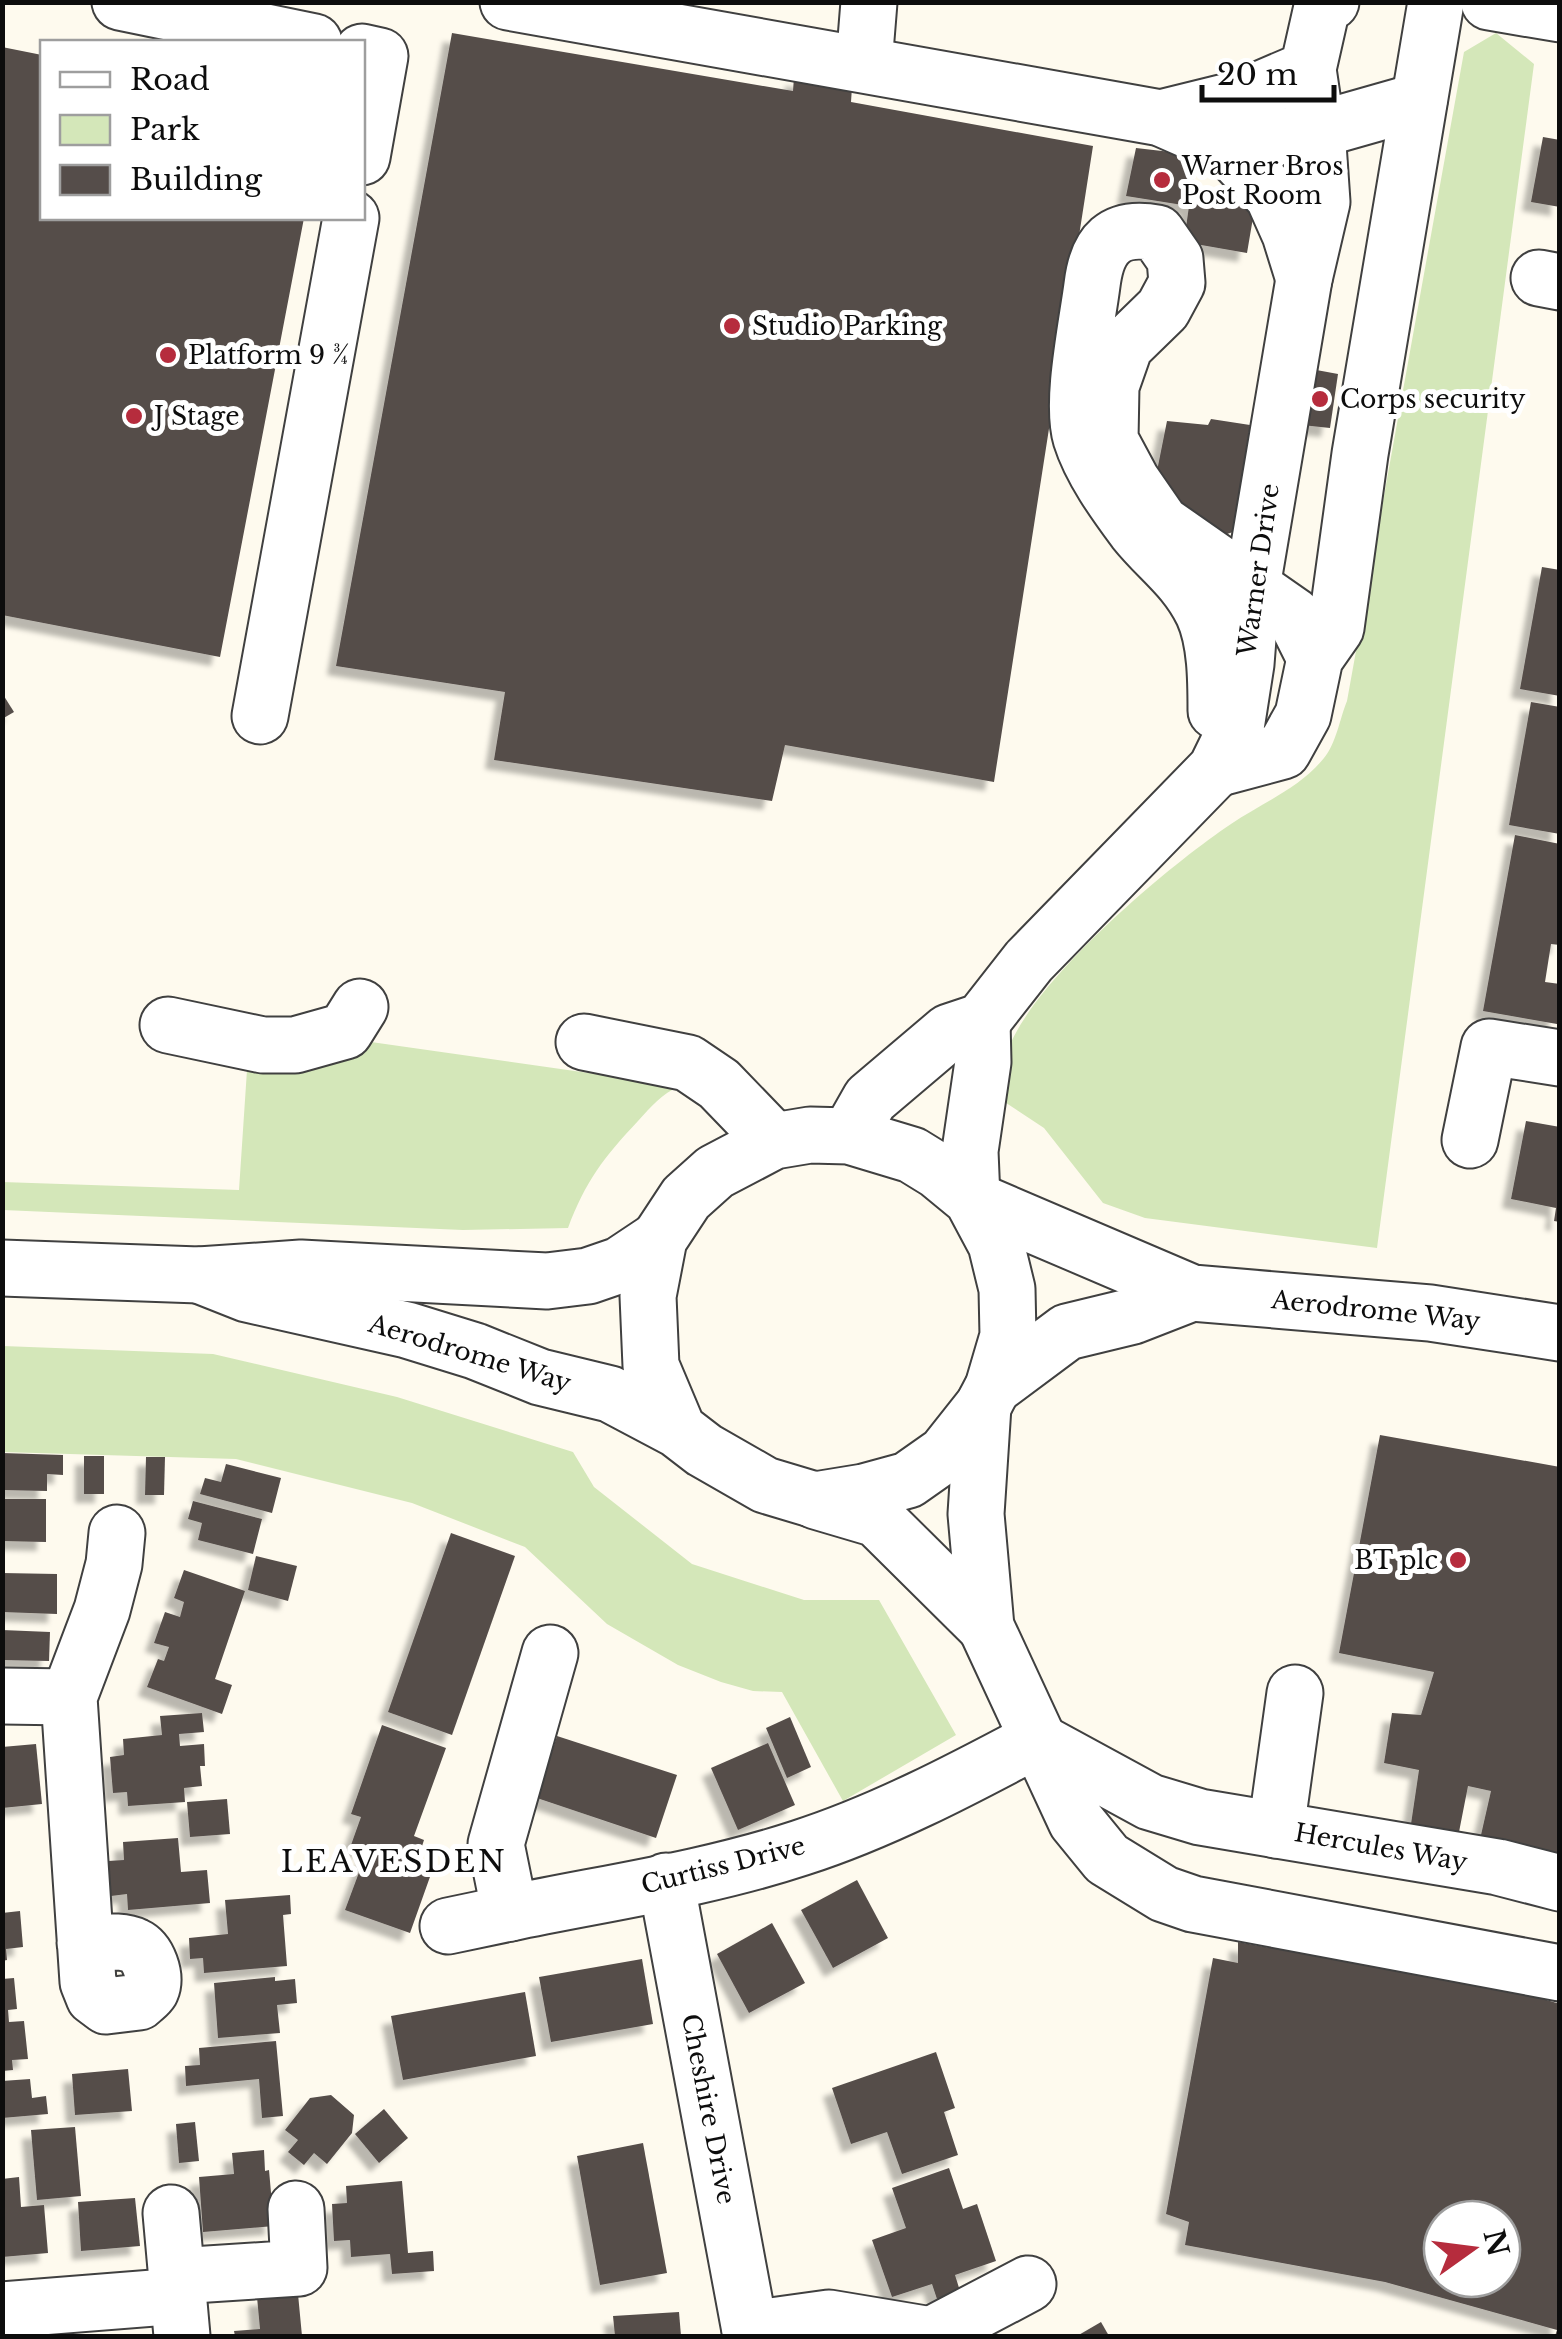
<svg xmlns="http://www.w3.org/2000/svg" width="1562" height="2339" viewBox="0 0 1562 2339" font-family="'Libre Baskerville',serif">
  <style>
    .green { fill: #d4e7b9 }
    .building { fill: #554d4a; fill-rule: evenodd; filter: url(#shadow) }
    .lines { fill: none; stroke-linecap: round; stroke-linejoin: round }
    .minor-casing { stroke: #404040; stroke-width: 59 }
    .minor { stroke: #fff; stroke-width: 55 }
    .poi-dot { fill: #b62c3d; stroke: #fff; stroke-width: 4 }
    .labels { text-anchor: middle; stroke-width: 10; stroke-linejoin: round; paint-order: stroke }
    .poi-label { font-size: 25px; fill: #0d0d0d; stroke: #fff; text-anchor: start }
    .street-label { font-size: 25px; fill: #0d0d0d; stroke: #fff }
    .quarter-label { font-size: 30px; letter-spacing: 2.5px; fill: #0d0d0d; stroke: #fff }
  </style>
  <defs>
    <filter id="shadow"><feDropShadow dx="-9" dy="9" stdDeviation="2.5" flood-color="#0004"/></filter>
  </defs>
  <rect width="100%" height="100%" fill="#fefaee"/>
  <g class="green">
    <path d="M 1496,33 L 1534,64 L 1377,1248 L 1145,1218 L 1103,1203 L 1044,1128 L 997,1097 C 1000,1082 1002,1066 1007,1052 C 1032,981 1168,866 1231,824 C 1262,803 1300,788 1324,758 C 1336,744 1340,718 1347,701 L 1464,52 Z"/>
    <path d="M 364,1041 L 680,1086 C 661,1094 652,1106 638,1121 C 604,1157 585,1182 568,1228 L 463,1230 L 3,1210 L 2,1182 L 239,1190 L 247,1070 L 298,1064 Z"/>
    <polygon points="3,1346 213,1354 397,1397 573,1452 594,1487 692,1564 804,1600 879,1600 956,1735 843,1801 782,1692 753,1691 721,1682 678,1665 607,1624 525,1547 412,1503 236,1459 3,1452"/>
  </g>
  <g class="building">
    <polygon points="452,33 793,91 794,77 852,87 851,102 1093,146 994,782 785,745 772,801 494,760 505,692 336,666"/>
    <polygon points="2,47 42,55 42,218 304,218 220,657 2,615"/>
    <polygon points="1543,137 1560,140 1560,207 1531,202"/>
    <polygon points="1136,148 1197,155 1191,195 1255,206 1247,253 1184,242 1189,206 1126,196"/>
    <polygon points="1311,369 1338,374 1330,428 1302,425"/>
    <polygon points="1211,419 1250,425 1233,532 1221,536 1210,531 1155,481 1167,421 1208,425"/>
    <polygon points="1542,567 1560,570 1560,696 1520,689"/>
    <polygon points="2,693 14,712 2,719"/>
    <polygon points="1531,702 1560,707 1560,834 1509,825"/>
    <polygon points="1515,835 1560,844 1560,945 1551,944 1545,982 1560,984 1557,1024 1483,1011"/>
    <polygon points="1526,1121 1560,1127 1560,1222 1554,1221 1556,1208 1511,1199"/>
    <polygon points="1380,1435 1560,1467 1560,1857 1481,1835 1491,1791 1468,1786 1459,1832 1411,1824 1419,1770 1384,1763 1392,1713 1421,1715 1434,1672 1339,1653"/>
    <polygon points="2,1453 63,1455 63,1475 47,1474 47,1491 2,1490"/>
    <rect x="84" y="1456" width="20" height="38"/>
    <polygon points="146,1457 165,1457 164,1495 145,1495"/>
    <polygon points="226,1464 281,1478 272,1513 200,1494 205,1478 221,1482"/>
    <polygon points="2,1499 46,1499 46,1542 2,1541"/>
    <polygon points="193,1501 262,1519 253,1554 198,1540 202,1523 188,1519"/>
    <polygon points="451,1533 515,1556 452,1735 388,1712"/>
    <polygon points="256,1556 297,1566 288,1601 248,1590"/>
    <polygon points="184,1570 245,1591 215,1679 232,1685 222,1714 147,1687 158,1659 164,1661 169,1647 154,1643 165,1612 180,1617 184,1602 174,1598"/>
    <polygon points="2,1573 57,1574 57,1614 2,1612"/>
    <polygon points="2,1630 50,1632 49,1661 2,1660"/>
    <polygon points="202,1713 204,1732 179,1734 180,1746 204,1744 205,1766 200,1766 202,1786 184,1788 185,1802 128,1806 127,1792 113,1793 110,1757 124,1755 123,1739 162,1735 160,1716"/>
    <polygon points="790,1717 811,1767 787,1778 766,1728"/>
    <polygon points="382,1725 446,1748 414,1836 424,1840 415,1868 431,1874 410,1933 345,1910 367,1851 351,1845 361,1817 351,1814"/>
    <polygon points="557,1736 677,1775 656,1838 537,1798"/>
    <polygon points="768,1743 795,1805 738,1830 711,1768"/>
    <polygon points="36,1744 42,1804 2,1808 2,1747"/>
    <polygon points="227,1799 230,1834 190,1837 187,1802"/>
    <polygon points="178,1838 181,1872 207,1870 210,1903 128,1910 127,1894 111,1896 108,1861 124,1860 123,1842"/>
    <polygon points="857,1880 888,1938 833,1968 801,1910"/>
    <polygon points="290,1895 291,1914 283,1915 287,1966 204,1973 203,1958 190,1959 189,1938 228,1934 225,1900"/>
    <polygon points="20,1911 23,1947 6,1949 7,1960 2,1961 2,1913"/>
    <polygon points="772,1923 805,1983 749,2013 717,1954"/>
    <path d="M 1238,1942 L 1530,1995 L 1560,2004 L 1560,2336 L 1555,2336 L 1557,2330 L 1385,2282 L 1185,2245 L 1189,2222 L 1166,2214 L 1213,1958 L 1238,1963 ZM 1442,2219 L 1502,2219 L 1502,2279 L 1442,2279 Z"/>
    <polygon points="642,1959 653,2024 551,2042 539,1977"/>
    <polygon points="275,1977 275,1981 295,1979 297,2003 277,2005 280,2033 218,2038 214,1983"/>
    <polygon points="14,1978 17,2009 8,2010 9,2022 24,2021 28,2059 12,2060 13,2070 2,2071 2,1979"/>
    <polygon points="525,1992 536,2056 403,2080 391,2016"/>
    <polygon points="276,2041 283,2116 262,2118 259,2079 186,2086 185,2066 200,2065 199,2048"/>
    <polygon points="936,2052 955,2108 944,2112 958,2155 902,2174 887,2132 851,2144 832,2088"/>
    <polygon points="128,2069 132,2111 75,2115 72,2074"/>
    <polygon points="30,2079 32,2098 46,2096 48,2114 2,2118 2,2081"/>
    <polygon points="331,2095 354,2115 352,2133 327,2164 314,2153 304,2165 288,2152 298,2140 285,2130 310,2098"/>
    <polygon points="384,2109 408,2138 379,2163 355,2134"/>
    <polygon points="195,2122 199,2161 179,2163 176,2124"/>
    <polygon points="75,2127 81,2196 37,2200 31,2130"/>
    <polygon points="643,2143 667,2273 600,2285 577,2156"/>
    <polygon points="264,2150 265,2171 269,2170 274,2226 203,2232 199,2177 234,2174 232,2153"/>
    <polygon points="949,2168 963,2209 977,2204 996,2261 955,2275 960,2291 937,2299 932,2284 892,2297 872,2240 906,2228 892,2188"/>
    <polygon points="19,2177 21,2207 44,2205 48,2253 2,2257 2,2179"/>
    <polygon points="402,2181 408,2253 433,2251 434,2271 392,2274 390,2254 351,2257 350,2240 334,2241 332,2204 347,2203 346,2186"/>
    <polygon points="135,2198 140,2246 81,2251 78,2202"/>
    <polygon points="298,2294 302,2336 235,2336 234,2331 260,2329 257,2297"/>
    <polygon points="679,2312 681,2336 615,2336 613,2316"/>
    <polygon points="1101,2322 1109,2336 1077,2336"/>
  </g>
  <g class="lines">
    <defs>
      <g id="minor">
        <polyline points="120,2 314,42"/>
        <polyline points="508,2 1161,118 1227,147 1273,196 1290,234 1304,279"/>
        <polyline points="1489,2 1560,14"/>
        <polyline points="362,52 380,56 362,157"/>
        <polyline points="864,64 869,2"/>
        <polyline points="1161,118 1238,99 1308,69 1322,7 1331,2"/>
        <polyline points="1227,147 1317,130 1419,101"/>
        <polyline points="1539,278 1560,282"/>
        <path d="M 1216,711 C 1216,681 1216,641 1203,613 C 1185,576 1159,560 1135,530 C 1115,503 1091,470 1081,438 C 1070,402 1087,324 1092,285 C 1097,244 1114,225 1157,233 L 1175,259 L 1177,283 L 1163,309 L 1125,346 L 1111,386 L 1110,440 L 1132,481 L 1161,523 L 1294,616 L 1315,658"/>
        <polyline points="260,716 351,218"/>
        <polyline points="1216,769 1283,751 1303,715 1315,658 1336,628 1360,454 1436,2"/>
        <polyline points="168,1025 263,1045 295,1045 345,1031 360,1007"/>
        <polyline points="584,1042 688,1063 719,1084 774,1141"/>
        <polyline points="849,1136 870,1099 949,1032 982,1021 1029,961 1216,769 1236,728 1246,664 1252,587 1304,279 1322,202 1317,130 1308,69"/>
        <polyline points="1470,1140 1489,1047 1560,1058"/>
        <polyline points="972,1199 1192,1293 1430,1313 1560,1333"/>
        <polyline points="972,1199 970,1151 983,1062 982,1021"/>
        <polyline points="2,1268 199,1275 301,1268 547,1281 588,1276 620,1265 659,1239"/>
        <polyline points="199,1275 247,1294 407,1330 475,1351 540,1377 610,1394 678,1430 704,1450 765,1485 815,1500 864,1492 908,1480 945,1454 983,1406 993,1387 1008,1336 1007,1289 996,1244 972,1199 938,1171 912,1155 849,1136 810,1135 774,1141 715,1172 686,1198 659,1239 648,1296 651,1366 678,1430"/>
        <polyline points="993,1387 1067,1332 1133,1316 1192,1293"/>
        <polyline points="983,1406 976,1514 986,1627 1076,1821 1107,1859 1164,1894 1193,1904 1560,1973"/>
        <polyline points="816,1501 877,1519 986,1627"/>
        <path d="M 550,1653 L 496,1844 L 510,1913 C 606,1893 706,1879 800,1848 C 881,1822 961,1780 1036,1740"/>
        <polyline points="2,1696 69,1697"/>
        <polyline points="1036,1740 1150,1802 1200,1817 1498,1867 1560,1883"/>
        <polyline points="1276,1830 1295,1693"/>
        <polyline points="666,1881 751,2336"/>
        <polyline points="448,1926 510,1913"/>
        <path d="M 85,1943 C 100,1943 121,1939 135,1946 C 148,1952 157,1976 151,1990 C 148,1995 143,1998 139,2002 L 106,2006 L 94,1997 L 88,1982 L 69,1697 L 102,1610 L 114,1564 L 117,1533"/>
        <polyline points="171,2213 182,2336"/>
        <polyline points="177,2276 299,2268 296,2209"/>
        <polyline points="2,2310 179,2296"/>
        <polyline points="750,2329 829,2318 931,2335 1028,2284"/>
      </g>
    </defs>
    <use href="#minor" class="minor-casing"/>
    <use href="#minor" class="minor"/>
  </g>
  <g class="poi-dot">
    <circle cx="1162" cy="180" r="10"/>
    <circle cx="732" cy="326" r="10"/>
    <circle cx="168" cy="355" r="10"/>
    <circle cx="1320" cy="399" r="10"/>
    <circle cx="134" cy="416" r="10"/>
    <circle cx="1458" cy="1560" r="10"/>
  </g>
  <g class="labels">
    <g class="poi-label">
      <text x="1182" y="175">Warner Bros<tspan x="1182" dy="29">Post Room</tspan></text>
      <text x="752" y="335">Studio Parking</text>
      <text x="188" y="364">Platform 9 ¾</text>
      <text x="1340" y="408">Corps security</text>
      <text x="154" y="425">J Stage</text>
      <text x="1438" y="1569" text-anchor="end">BT plc</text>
    </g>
    <g class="street-label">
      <text transform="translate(1258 570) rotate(-82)" y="9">Warner Drive</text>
      <text transform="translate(1376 1310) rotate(6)" y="9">Aerodrome Way</text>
      <text transform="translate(470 1353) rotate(17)" y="9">Aerodrome Way</text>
      <text transform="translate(1381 1847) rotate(10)" y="9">Hercules Way</text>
      <text transform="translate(723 1865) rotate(-14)" y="9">Curtiss Drive</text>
      <text transform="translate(709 2109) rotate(79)" y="9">Cheshire Drive</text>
    </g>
    <g class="quarter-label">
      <text x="394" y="1872">LEAVESDEN</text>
    </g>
  </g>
  <rect width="1562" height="2339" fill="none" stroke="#0d0d0d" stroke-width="10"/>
  <rect x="40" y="40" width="325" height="180" fill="#ffffff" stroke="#9e9e9e" stroke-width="2.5"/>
  <rect x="60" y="72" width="50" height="15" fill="#ffffff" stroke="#9e9e9e" stroke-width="2.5"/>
  <text x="130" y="90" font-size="30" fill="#0d0d0d">Road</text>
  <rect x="60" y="115" width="50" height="30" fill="#d4e7b9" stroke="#9e9e9e" stroke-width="2.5"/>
  <text x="130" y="140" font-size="30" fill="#0d0d0d">Park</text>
  <rect x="60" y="165" width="50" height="30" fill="#554d4a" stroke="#9e9e9e" stroke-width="2.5"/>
  <text x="130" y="190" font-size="30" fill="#0d0d0d">Building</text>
  <g transform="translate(1472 2249) rotate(76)"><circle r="48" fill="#ffffff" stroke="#9e9e9e" stroke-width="2.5"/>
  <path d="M0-8L18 38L0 25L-18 38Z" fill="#b62c3d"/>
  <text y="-15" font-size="28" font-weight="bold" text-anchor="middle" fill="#0d0d0d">N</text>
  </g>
  <path d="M1202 85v15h132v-15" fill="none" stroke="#0d0d0d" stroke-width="5"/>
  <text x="1217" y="85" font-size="30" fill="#0d0d0d" stroke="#ffffff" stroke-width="8" paint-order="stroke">20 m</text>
</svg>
